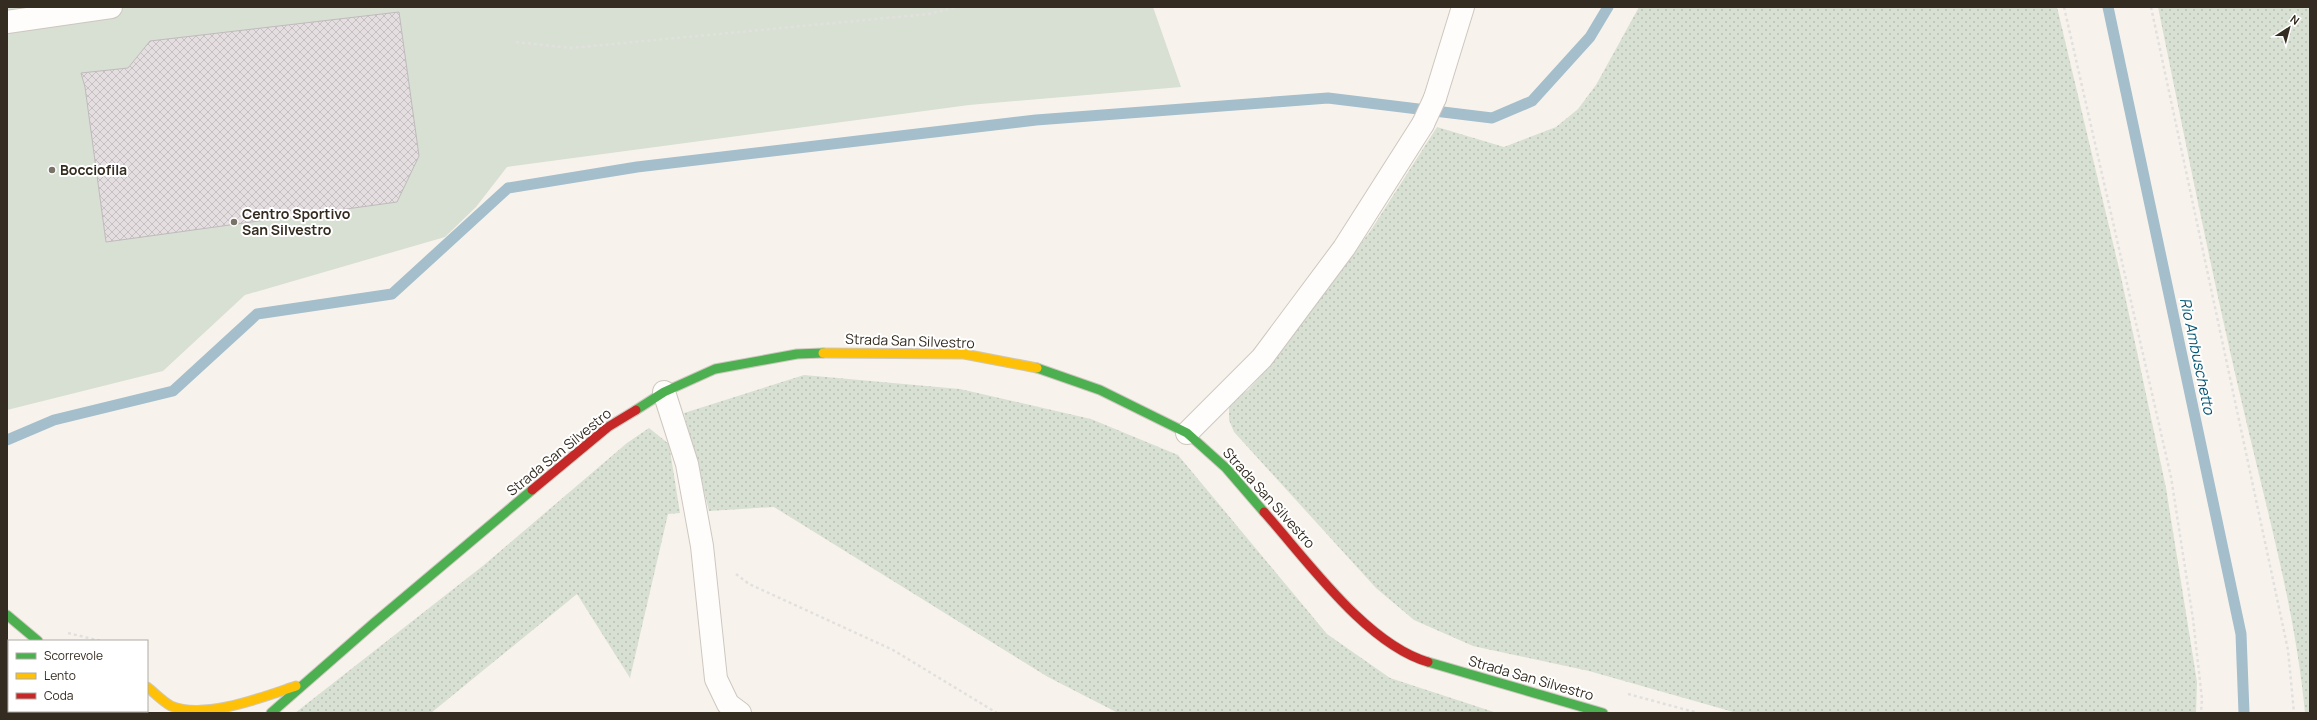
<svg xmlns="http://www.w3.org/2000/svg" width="2317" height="720" viewBox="0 0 2317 720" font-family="Manrope,sans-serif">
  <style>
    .grass { fill: url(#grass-dots) }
    .park { fill: #d7e0d2 }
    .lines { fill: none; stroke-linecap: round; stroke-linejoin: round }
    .stream { stroke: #a4becb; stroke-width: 11 }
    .building { fill: url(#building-cross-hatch); stroke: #c0babd }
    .lane-casing { stroke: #cdc7be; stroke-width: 24 }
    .street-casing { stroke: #cdc7be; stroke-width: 24 }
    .fast-casing { stroke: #cdc7be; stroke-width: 11 }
    .slow-casing { stroke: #cdc7be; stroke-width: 11 }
    .jam-casing { stroke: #cdc7be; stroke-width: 11 }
    .path { stroke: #e2e0de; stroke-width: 2.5; stroke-dasharray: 3 3; stroke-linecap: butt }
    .lane { stroke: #fefdfc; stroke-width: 22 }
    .street { stroke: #fefdfc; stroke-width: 22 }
    .fast { stroke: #4caf50; stroke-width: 9 }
    .slow { stroke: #ffc107; stroke-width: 9 }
    .jam { stroke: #c62828; stroke-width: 9 }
    .poi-dot { fill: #787267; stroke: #fff; stroke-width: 1.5 }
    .labels { text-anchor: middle; stroke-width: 4; stroke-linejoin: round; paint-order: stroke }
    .poi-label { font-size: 14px; font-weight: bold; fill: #342c20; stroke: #fff; text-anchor: start }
    .street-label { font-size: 14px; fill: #342c20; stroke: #fff }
    .water-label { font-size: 15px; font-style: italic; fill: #065673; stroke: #fff }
  </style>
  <defs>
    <pattern id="grass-dots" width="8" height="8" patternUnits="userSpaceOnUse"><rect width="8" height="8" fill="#d7e0d2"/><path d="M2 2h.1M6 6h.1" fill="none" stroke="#b9c0b4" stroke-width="1.8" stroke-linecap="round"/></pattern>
    <pattern id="building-cross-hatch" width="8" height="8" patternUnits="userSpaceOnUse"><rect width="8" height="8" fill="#e5dee1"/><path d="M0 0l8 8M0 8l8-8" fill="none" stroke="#c5bfc1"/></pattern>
  </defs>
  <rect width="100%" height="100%" fill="#f7f3ec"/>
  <g class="grass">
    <polygon points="1639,7 2057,7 2121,277 2166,488 2197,682 2196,713 1737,713 1589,671 1473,646 1414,620 1376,588 1234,432 1229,420 1229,407 1237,397 1248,390 1267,369 1371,230 1437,127 1504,147 1556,127 1578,109 1596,85"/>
    <path d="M 2158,7 L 2310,7 L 2310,713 L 2305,713 C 2296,617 2271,526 2249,433 C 2215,291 2187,149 2158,7 Z"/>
    <polygon points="804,375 960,389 1091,419 1178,455 1327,634 1390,678 1497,713 1118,713 1048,677 774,507 709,511 684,413"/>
    <polygon points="649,428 669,444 680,513 668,514 630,678 577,594 431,713 295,713 484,565 627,443"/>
  </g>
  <polygon class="park" points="7,7 1153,7 1181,87 969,105 507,167 476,207 445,237 245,295 163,371 7,410"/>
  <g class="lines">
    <g class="stream">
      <polyline points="2108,7 2241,634 2244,713"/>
      <polyline points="7,440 54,420 173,391 257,314 392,294 508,188 637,167 1036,120 1328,98 1492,118 1532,101 1590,37 1608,7"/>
    </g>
  </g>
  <polygon class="building" points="399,12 419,156 397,202 106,242 85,87 81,73 128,68 150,41"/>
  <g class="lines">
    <defs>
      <g id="lane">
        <polyline points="7,22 111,7"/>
        <polyline points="1435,98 1463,7"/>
        <polyline points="664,392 687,464 702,546 716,679 728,704 740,713"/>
        <polyline points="1187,433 1262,358 1344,248 1423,124"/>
      </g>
      <polyline id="street" points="1423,124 1435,98"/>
      <g id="fast">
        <polyline points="1037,368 1100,390 1187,433 1226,468 1264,512"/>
        <polyline points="636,410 664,392 715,369 797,354 823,353"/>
        <polyline points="7,615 38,641"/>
        <polyline points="1428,662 1603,713"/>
        <polyline points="7,671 9,674"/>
        <polyline points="271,713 374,623 532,490"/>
      </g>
      <g id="slow">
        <polyline points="823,353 964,354 1037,368"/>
        <path d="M 147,687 C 155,693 162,701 171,706 C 205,720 263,697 296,686"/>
      </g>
      <g id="jam">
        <polyline points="532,490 608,427 636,410"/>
        <path d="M 1264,512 C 1307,560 1366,644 1428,662"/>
        <polyline points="27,711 28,713"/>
      </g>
    </defs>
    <use href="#lane" class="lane-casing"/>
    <use href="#street" class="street-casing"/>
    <use href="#fast" class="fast-casing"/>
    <use href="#slow" class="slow-casing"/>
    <use href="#jam" class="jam-casing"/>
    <g class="path">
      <polyline points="2064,7 2171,477 2193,619 2202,699 2201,713"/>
      <polyline points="2151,7 2288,650 2294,713"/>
      <polyline points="516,42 571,48 929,14 957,7"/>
      <polyline points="736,574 749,584 893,650 997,713"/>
      <polyline points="68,633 101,641"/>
      <polyline points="1628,694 1698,713"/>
    </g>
    <use href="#lane" class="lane"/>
    <use href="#street" class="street"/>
    <use href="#fast" class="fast"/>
    <use href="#slow" class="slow"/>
    <use href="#jam" class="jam"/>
  </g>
  <g class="poi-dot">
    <circle cx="52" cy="170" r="4"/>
    <circle cx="234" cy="222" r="4"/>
  </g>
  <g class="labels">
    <g class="poi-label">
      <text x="60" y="175">Bocciofila</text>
      <text x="242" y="219">Centro Sportivo<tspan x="242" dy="16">San Silvestro</tspan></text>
    </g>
    <g class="street-label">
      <text transform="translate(910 341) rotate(2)" y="5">Strada San Silvestro</text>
      <text transform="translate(559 452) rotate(-39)" y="5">Strada San Silvestro</text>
      <text transform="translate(1269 498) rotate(48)" y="5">Strada San Silvestro</text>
      <text transform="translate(1531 678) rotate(16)" y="5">Strada San Silvestro</text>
    </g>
    <g class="water-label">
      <text transform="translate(2197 356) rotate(78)" y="5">Rio Ambuschetto</text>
    </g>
  </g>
  <rect width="2317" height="720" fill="none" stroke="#342c20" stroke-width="16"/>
  <rect x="8" y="640" width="140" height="72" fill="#ffffff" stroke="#aeaba6"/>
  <rect x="16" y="653" width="20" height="6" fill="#4caf50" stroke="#aeaba6"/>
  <text x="44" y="660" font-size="12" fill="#342c20">Scorrevole</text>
  <rect x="16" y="673" width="20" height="6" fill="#ffc107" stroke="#aeaba6"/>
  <text x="44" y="680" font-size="12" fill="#342c20">Lento</text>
  <rect x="16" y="693" width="20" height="6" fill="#c62828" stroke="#aeaba6"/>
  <text x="44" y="700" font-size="12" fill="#342c20">Coda</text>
  <g transform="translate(2289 28) rotate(36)" stroke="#ffffff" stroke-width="3" paint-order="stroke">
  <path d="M0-3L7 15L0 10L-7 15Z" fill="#342c20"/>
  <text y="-6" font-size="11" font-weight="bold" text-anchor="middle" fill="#342c20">N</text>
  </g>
</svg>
